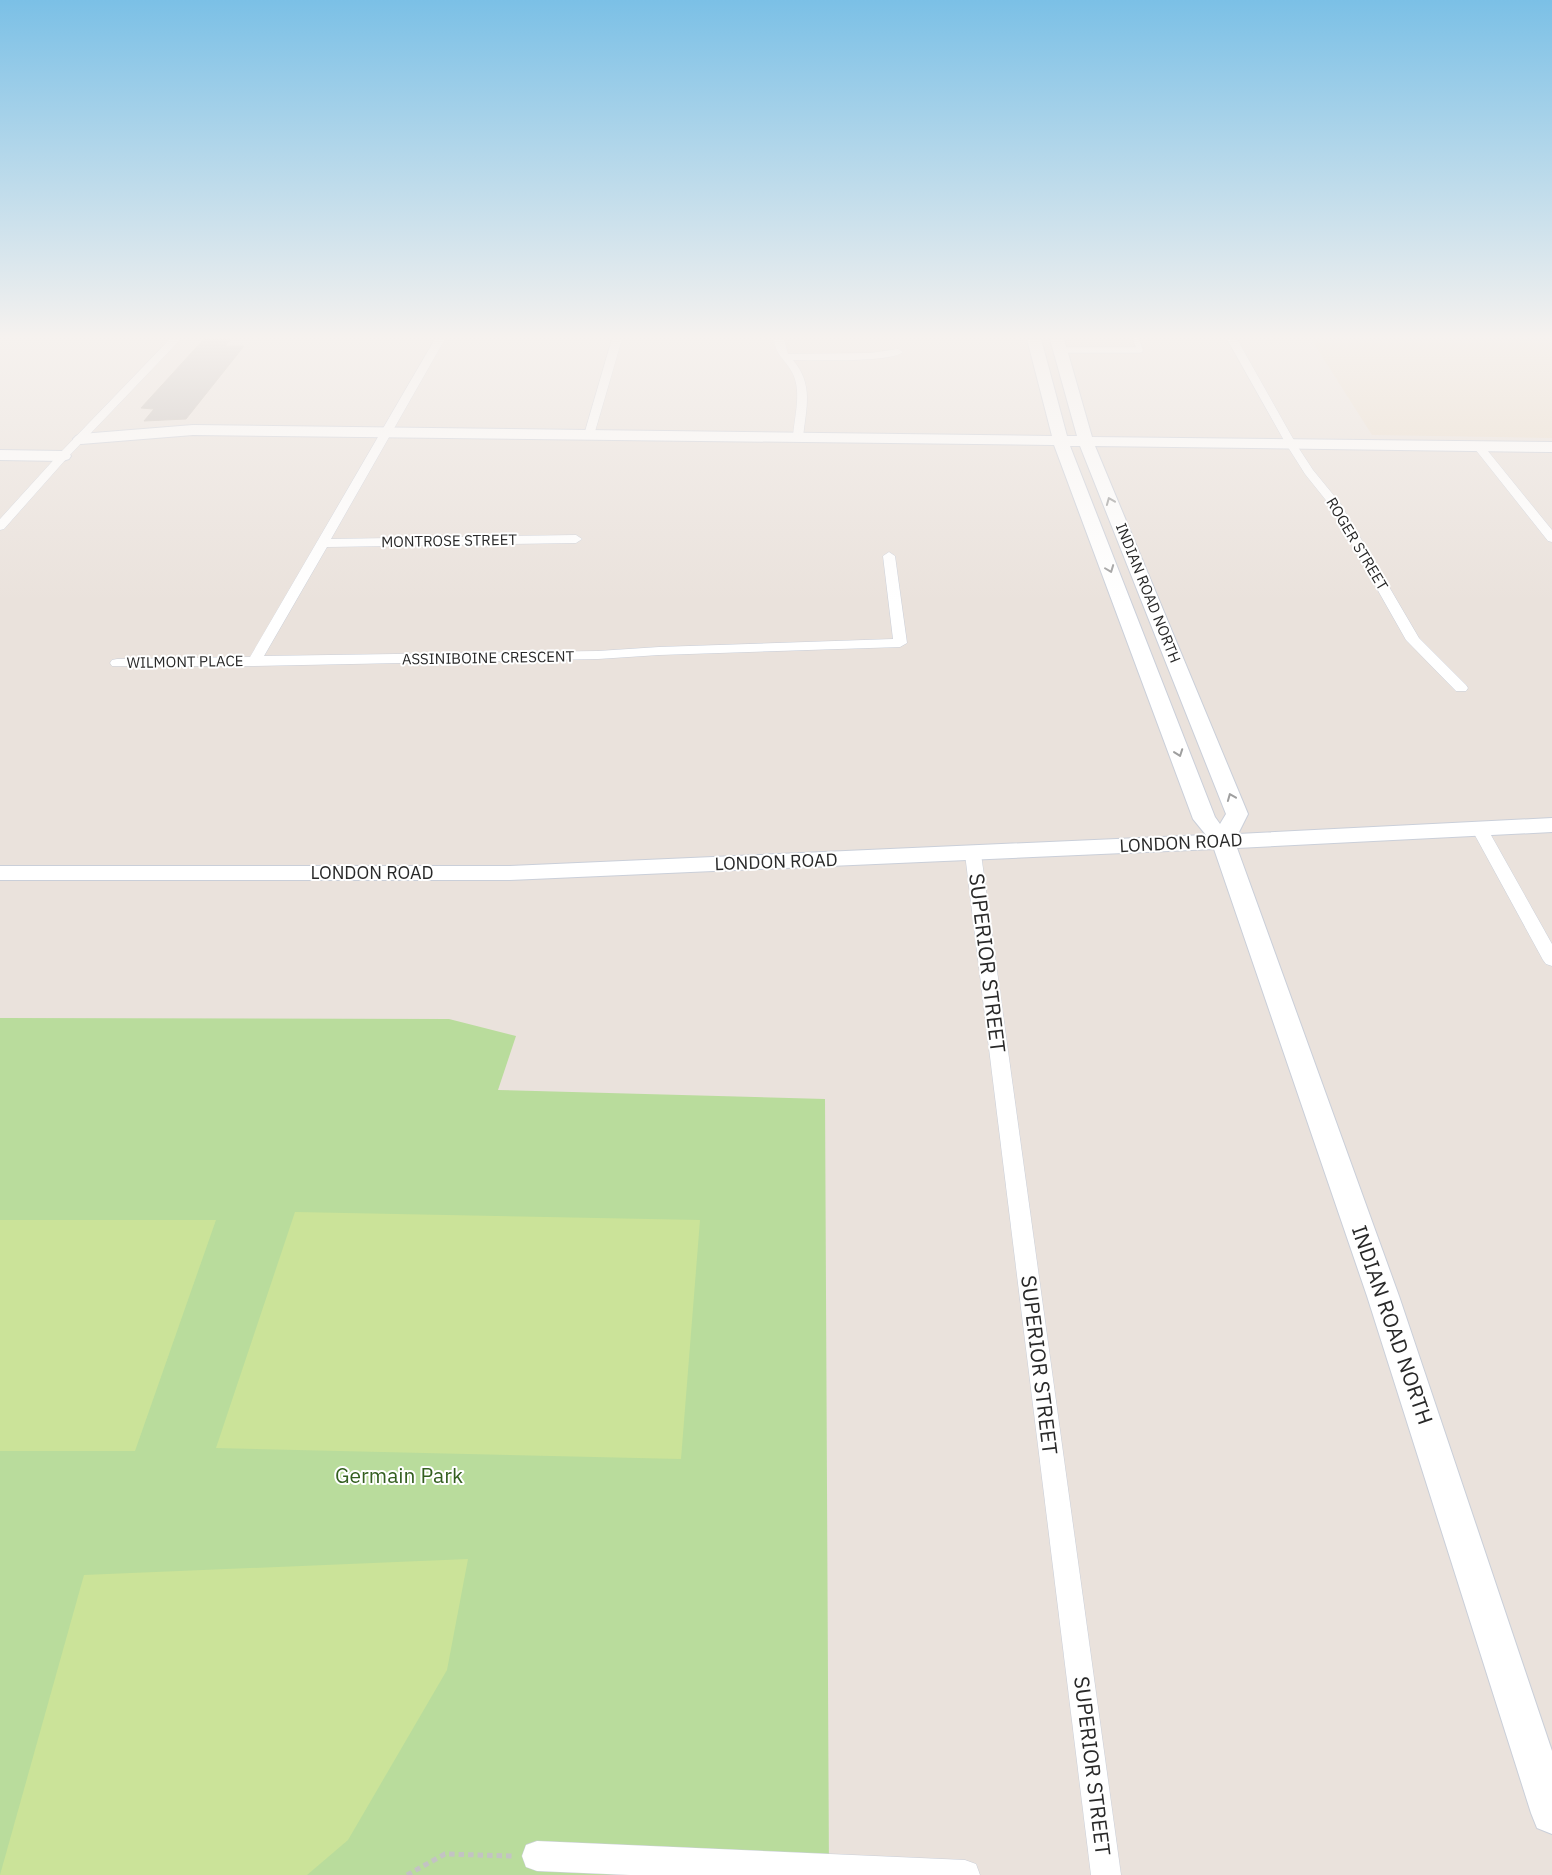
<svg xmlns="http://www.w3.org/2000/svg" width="1552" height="1875" viewBox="0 0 1552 1875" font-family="'IBM Plex Sans',sans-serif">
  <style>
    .education { fill: #eaddcc }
    .green { fill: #b9dc9c }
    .pitch { fill: #cbe399 }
    .building { fill: #c2bcb8; stroke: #c5beb6 }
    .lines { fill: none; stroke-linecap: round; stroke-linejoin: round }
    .lane-casing { stroke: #cacfd9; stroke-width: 7 }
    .street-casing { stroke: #cacfd9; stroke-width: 1 }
    .secondary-casing { stroke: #cacfd9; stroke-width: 2 }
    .path { stroke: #c3c3c3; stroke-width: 5; stroke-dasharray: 5.5 4; stroke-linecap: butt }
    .lane { stroke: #fff; stroke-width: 5.5 }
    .street { fill: #fff; fill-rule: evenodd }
    .secondary { fill: #fff; fill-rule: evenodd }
    .oneway { stroke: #9f9f9f }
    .labels { text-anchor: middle; stroke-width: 4; stroke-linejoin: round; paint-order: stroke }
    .far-street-label { font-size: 15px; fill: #292929; stroke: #fff }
    .street-label { font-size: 18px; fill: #292929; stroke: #fff }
    .near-street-label { font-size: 21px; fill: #292929; stroke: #fff }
    .near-park-label { font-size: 21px; fill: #335f1f; stroke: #fff }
  </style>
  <rect width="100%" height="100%" fill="#eae2dc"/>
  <polygon class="education" points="1311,339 1552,339 1552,438 1372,435"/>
  <polygon class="green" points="0,1018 449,1019 516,1036 498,1090 825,1099 829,1875 0,1875"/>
  <g class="pitch">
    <polygon points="295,1212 700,1220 681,1459 216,1448"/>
    <polygon points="0,1220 216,1220 135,1451 0,1451"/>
    <polygon points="468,1559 447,1670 348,1840 307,1875 0,1875 84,1575"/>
  </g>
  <polygon class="building" points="204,339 231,339 225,346 244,346 186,419 144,421 154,409 141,408"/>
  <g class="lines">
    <defs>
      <polyline id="lane" points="1060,350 1140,350 1136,339"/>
      <g id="street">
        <polygon points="170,339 181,339 67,458 4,529 0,530 0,519 59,454"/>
        <polygon points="435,339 445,339 331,539 576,535 582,539 576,543 327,547 264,656 598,651 659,647 893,639 883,556 889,552 895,556 907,643 900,647 659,655 598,659 254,666 112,666 110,663 112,660 117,659 250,657"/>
        <polygon points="612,339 622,339 594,435 593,437 585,437 584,435"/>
        <path d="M 774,339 L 784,339 L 788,354 L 870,353 L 898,349 L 903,352 C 890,363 813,360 793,360 C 814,385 806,408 803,438 L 798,441 L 793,438 C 794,418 802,393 793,374 C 787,361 775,355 774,339 Z"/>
        <polygon points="1227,339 1237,339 1296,444 1313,470 1340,503 1419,638 1466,685 1468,688 1466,691 1456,691 1406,640 1329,504 1305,474 1286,444"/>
        <polygon points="1479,444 1483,445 1552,530 1552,542 1548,541 1475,449 1474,447 1475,445"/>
        <polygon points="1479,823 1485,825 1487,828 1552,944 1552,966 1546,964 1543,960 1471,828 1473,825"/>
        <polygon points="973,849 979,850 981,854 1121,1875 1091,1875 965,854 967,850"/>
        <polygon points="537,1841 965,1860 976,1864 980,1875 630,1875 537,1871 526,1867 522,1856 526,1845"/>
      </g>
      <g id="secondary">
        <path d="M 1027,339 L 1041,339 L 1067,436 L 1077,436 L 1050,339 L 1064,339 L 1092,437 L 1552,442 L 1552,452 L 1095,446 L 1248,814 L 1238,834 L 1552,818 L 1552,832 L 1237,848 L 1399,1296 L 1552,1751 L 1552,1834 L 1537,1828 L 1531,1813 L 1367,1296 L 1214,849 L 510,880 L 0,880 L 0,866 L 510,866 L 1206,835 L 1193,819 L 1054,445 L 193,435 L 81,444 L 76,442 L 73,439 L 76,436 L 81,434 L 193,425 L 1052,436 ZM 1070,446 L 1080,446 L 1226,814 L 1220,824 L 1215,817 Z"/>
        <polygon points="0,450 63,451 69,453 71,456 69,459 63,461 0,460"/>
      </g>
    </defs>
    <use href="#lane" class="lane-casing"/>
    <use href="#street" class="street-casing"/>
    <use href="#secondary" class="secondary-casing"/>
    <polyline class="path" points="407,1875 445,1854 512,1856"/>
    <use href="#lane" class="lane"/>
    <use href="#street" class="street"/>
    <use href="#secondary" class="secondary"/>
  </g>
  <defs><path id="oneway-chevron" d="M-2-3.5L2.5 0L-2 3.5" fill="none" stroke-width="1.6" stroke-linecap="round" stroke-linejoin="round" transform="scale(1.25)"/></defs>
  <g class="oneway">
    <use href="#oneway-chevron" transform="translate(1110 501) rotate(-112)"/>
    <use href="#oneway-chevron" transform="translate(1110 569) rotate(69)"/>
    <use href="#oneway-chevron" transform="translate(1179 753) rotate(70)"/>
    <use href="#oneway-chevron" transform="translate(1231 797) rotate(-112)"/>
  </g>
  <linearGradient id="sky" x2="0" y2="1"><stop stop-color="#7bc0e6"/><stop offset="0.56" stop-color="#f6f2ef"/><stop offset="1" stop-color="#f6f2ef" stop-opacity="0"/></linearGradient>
  <rect width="1552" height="602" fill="url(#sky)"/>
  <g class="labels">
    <g class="far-street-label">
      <text transform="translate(449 541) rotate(-1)" y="5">MONTROSE STREET</text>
      <text transform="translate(1357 544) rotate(59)" y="5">ROGER STREET</text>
      <text transform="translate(1148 593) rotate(68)" y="5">INDIAN ROAD NORTH</text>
      <text transform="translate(488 658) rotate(-1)" y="5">ASSINIBOINE CRESCENT</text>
      <text transform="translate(185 662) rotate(-1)" y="5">WILMONT PLACE</text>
    </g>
    <g class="street-label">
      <text transform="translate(1181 843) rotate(-3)" y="6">LONDON ROAD</text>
      <text transform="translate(776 862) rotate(-2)" y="6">LONDON ROAD</text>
      <text x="372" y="879">LONDON ROAD</text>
    </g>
    <g class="near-street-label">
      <text transform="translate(987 963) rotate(83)" y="7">SUPERIOR STREET</text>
      <text transform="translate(1392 1325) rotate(71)" y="7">INDIAN ROAD NORTH</text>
      <text transform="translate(1039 1365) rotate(83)" y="7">SUPERIOR STREET</text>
      <text transform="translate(1092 1766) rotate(83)" y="7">SUPERIOR STREET</text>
    </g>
    <g class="near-park-label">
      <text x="399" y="1483">Germain Park</text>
    </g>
  </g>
</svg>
